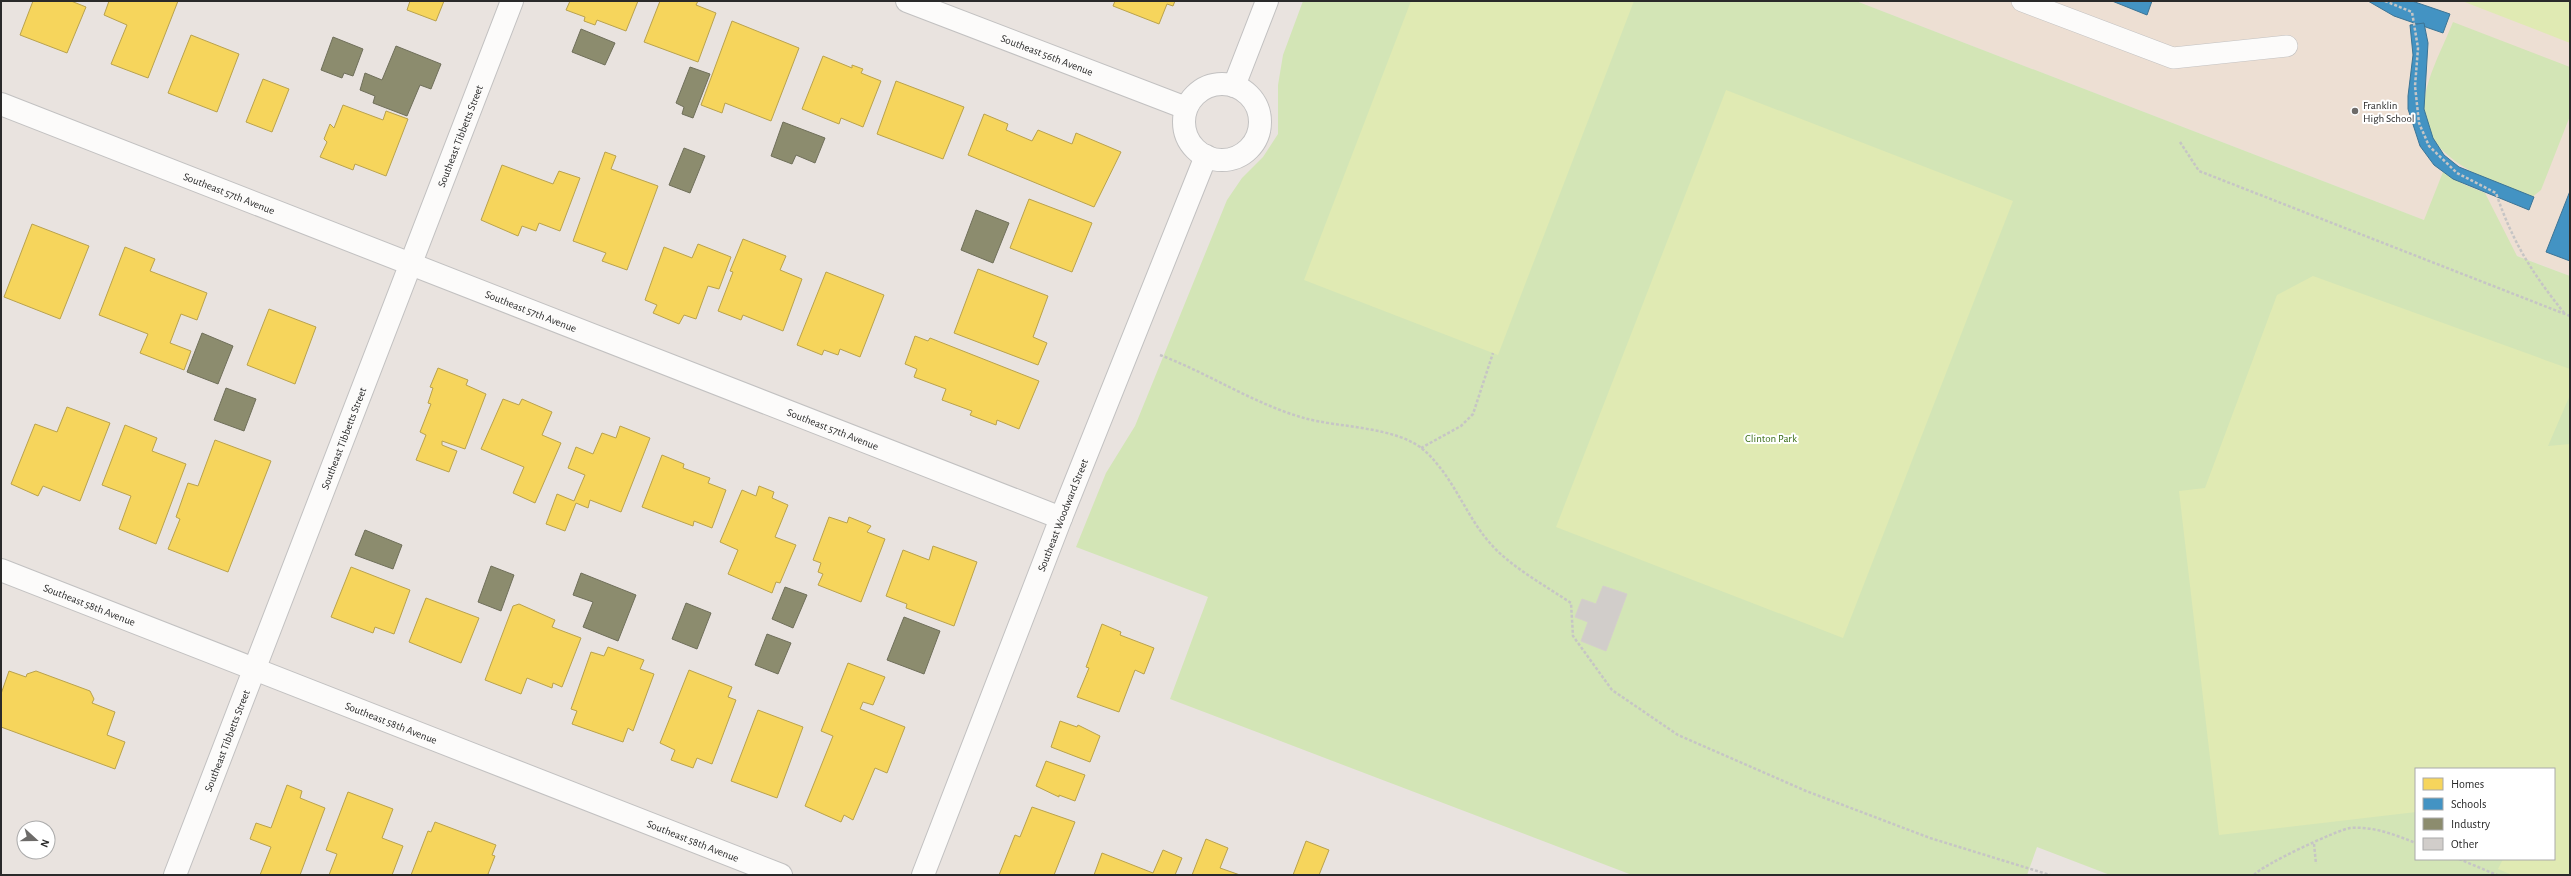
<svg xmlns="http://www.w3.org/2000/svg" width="2571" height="876" viewBox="0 0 2571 876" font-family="'Alegreya Sans',sans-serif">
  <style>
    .education { fill: #eddfd3 }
    .green { fill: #d3e5b6; fill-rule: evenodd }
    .pitch { fill: #e0eab3 }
    .homes { fill: #f6d55c; stroke: #b9a24d }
    .schools { fill: #4393c3; stroke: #3c7495 }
    .industry { fill: #8c8c6e; stroke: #6f6f5a }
    .building { fill: #d1cdca; stroke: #d4cfcb }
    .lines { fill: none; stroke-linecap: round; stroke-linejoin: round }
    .lane-casing { stroke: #c2c1c1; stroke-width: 22 }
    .street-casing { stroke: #c2c1c1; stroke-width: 24 }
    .path { stroke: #c6c5c5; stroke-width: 2.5; stroke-dasharray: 3 2; stroke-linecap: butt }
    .lane { stroke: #fcfbfa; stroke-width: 21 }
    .street { stroke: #fcfbfa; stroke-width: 22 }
    .poi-dot { fill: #6d6b69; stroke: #fff; stroke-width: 1.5 }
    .labels { text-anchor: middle; stroke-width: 4; stroke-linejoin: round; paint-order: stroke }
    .street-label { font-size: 11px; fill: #2a2a2a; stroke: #fff }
    .poi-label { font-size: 11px; fill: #2a2a2a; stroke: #fff; text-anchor: start }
    .park-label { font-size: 11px; fill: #386c16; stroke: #fff }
  </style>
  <rect width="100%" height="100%" fill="#e9e3df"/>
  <polygon class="education" points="1856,1 2570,1 2570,276 2424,220"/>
  <g class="green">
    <path d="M 1303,1 L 1856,1 L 2424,220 L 2443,172 L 2463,184 L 2485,193 L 2517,256 L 2570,276 L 2570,875 L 2110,875 L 2037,847 L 2027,875 L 1632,875 L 1170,699 L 1208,597 L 1076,547 L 1106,473 L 1135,426 L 1227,200 L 1242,178 L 1263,157 L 1278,134 L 1278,85 L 1283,55 ZM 2416,769 L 2554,769 L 2554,859 L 2416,859 Z"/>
    <path d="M 2453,22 L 2570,67 L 2570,116 L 2541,190 L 2531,198 C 2492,182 2419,158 2424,103 C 2427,76 2443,47 2453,22 Z"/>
  </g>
  <g class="pitch">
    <polygon points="1411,1 1634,1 1498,355 1304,280"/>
    <polygon points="2462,1 2570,1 2570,43"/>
    <polygon points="1726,90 2013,201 1843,638 1556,527"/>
    <polygon points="2313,276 2570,369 2570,395 2548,446 2570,444 2570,875 2512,875 2498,869 2503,859 2554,859 2554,769 2416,769 2416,812 2219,835 2179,491 2205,488 2277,295"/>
  </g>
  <g class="homes">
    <polygon points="33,1 71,1 86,7 67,53 20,35"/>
    <polygon points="109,1 178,1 148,78 111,64 127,25 104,15"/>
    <polygon points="410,1 444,1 436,21 407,10"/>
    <polygon points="570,1 638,1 626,31 597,20 595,25 584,21 585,17 566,10"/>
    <polygon points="660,1 698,1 696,5 716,13 698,62 644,42"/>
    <polygon points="1115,1 1175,1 1173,6 1167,4 1159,24 1113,6"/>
    <polygon points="732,21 799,48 771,121 725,103 722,113 701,105"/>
    <polygon points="191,35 239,54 217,112 168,93"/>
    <polygon points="823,56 852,68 852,65 863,69 861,73 881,81 863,127 841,118 839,124 802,109"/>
    <polygon points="263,79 289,89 272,132 246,122"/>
    <polygon points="896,81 964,107 943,159 877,134"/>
    <polygon points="343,105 383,120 386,111 408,119 386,176 355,164 353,170 320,157 327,142 324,139 330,124 334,128"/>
    <polygon points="984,114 1008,124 1006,130 1032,141 1038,130 1072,144 1076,133 1121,152 1094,207 968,155"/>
    <polygon points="605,152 616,156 611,169 658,186 627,270 602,261 606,253 573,241"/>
    <polygon points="502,165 553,184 559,171 580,178 560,231 539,223 536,231 522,226 518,236 481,220"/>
    <polygon points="1029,199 1092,223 1072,272 1010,248"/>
    <polygon points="32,224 89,246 60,319 4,297"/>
    <polygon points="743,239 786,256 780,270 802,279 783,331 743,315 741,320 718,311 733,272 730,271"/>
    <polygon points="698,244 731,257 719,289 708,286 696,319 684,315 679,324 653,313 657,305 645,300 664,247 692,258"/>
    <polygon points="125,247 155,259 150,271 207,293 197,320 181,314 170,343 191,351 184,370 140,353 148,334 99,315"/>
    <polygon points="978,269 1048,296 1033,337 1047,343 1038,365 954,333"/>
    <polygon points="826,272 884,295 860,357 840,349 838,355 824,350 822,355 797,345"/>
    <polygon points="269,309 316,327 295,384 247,365"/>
    <polygon points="915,336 928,341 930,338 1039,381 1019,429 997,420 996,425 970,415 972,411 942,400 946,389 914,377 917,369 905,364"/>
    <polygon points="438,368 468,380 466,385 486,394 465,449 442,441 442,445 457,451 449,472 416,460 426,435 420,432 431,404 428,403 433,388 430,387"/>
    <polygon points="503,399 519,405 522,399 552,412 542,435 561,443 535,503 513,493 524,467 481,449"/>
    <polygon points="67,407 110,423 80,501 43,486 38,496 11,484 35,424 57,432"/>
    <polygon points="125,425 157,438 152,451 186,464 156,544 119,529 131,496 102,485"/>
    <polygon points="620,426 650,438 621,512 590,500 588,508 576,503 565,531 546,524 557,494 574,501 585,475 568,468 576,447 593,454 602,433 616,438"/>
    <polygon points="215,440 271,461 228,572 168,549 180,519 176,517 188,483 198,486"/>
    <polygon points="662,455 684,464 683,468 710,478 708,483 726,490 712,528 694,521 693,526 642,507"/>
    <polygon points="759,486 774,492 772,498 788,505 775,537 796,545 780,583 776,582 772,593 728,574 738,550 720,542 742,490 756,496"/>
    <polygon points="829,517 847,523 849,517 871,526 867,532 885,539 861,602 818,585 823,574 818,572 821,563 813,560"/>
    <polygon points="933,546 977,562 954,626 906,608 907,604 886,596 903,550 929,560"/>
    <polygon points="351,567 410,590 394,634 375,627 373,633 331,617"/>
    <polygon points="426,598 479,618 461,663 409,642"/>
    <polygon points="519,604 555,620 552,627 581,638 562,687 553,683 552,688 527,678 521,694 485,680 513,606"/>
    <polygon points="1102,624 1121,632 1120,635 1154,648 1144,674 1135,670 1119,712 1077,697 1089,668 1086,667"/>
    <polygon points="608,647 644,660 640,669 654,674 633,731 628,728 623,742 572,724 577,711 571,709 591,652 604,656"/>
    <polygon points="848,663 885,677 873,705 863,702 860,709 905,727 887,773 875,768 853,820 844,815 841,822 805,806 833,736 821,731"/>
    <polygon points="689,670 732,687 728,697 736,700 712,764 697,758 693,768 671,760 675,750 660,743"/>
    <polygon points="9,671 26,677 27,674 36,671 90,691 94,699 92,703 115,712 107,735 125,742 115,769 1,727 1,694"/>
    <polygon points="758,710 803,727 777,798 731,781"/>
    <polygon points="1060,721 1077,727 1078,725 1100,736 1090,762 1051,747"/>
    <polygon points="1046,761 1085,775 1075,801 1059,795 1059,797 1036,786"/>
    <polygon points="287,785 302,791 300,798 325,808 300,875 260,875 271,847 250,839 256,823 271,828"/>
    <polygon points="348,792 393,809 382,838 403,846 392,875 329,875 337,854 326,850"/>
    <polygon points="1032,807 1075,822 1054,875 999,875 1015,835 1020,837"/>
    <polygon points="435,822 496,845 492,855 495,856 488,874 491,875 411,875 428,831 431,832"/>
    <polygon points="1206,839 1228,848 1220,868 1240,875 1192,875"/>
    <polygon points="1306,841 1329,850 1319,875 1293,875"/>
    <polygon points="1163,850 1182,858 1175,875 1094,875 1102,853 1153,873"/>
  </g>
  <g class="schools">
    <polygon points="2112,1 2152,1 2147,15"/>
    <polygon points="2368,1 2412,1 2450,14 2443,33 2394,16"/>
    <polygon points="2424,23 2428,43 2424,109 2433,138 2444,155 2459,167 2534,197 2529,210 2453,179 2434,165 2420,146 2408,109 2408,96 2413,55 2410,25"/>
    <polygon points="2570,191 2570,261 2546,252"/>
  </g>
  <g class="industry">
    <polygon points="581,29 615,43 605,65 572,52"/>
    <polygon points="333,37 363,49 353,76 344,73 342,78 321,70"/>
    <polygon points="396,46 441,64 431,89 420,85 407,116 373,103 375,96 360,90 365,73 382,80"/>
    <polygon points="690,67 710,74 693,118 682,114 684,107 676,103"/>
    <polygon points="783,122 825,138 815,163 796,155 792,164 771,156"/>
    <polygon points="684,148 705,156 690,193 669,185"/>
    <polygon points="976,210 1009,223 993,263 961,250"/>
    <polygon points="202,333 233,346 218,384 187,372"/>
    <polygon points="226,388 256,399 244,431 214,420"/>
    <polygon points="365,530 402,545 393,569 355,555"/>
    <polygon points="491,566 514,575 501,611 478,602"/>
    <polygon points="581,573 636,595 618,641 583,627 593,602 573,595"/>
    <polygon points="785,587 807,595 793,628 772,619"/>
    <polygon points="686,603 711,613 697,649 672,639"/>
    <polygon points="904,617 940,631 924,674 887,660"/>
    <polygon points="767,634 791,643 778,674 755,665"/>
  </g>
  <polygon class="building" points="1603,586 1627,594 1606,651 1581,641 1588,622 1575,617 1582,599 1596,604"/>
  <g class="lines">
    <defs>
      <polyline id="lane" points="2022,1 2173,58 2287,46"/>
      <g id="street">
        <path id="s1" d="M 907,1 L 1186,108"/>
        <circle cx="1222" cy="122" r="38"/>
        <polyline points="1234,86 1267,1"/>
        <path id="s2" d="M 1,104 L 1061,518"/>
        <path id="s3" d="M 1,570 L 781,875"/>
        <path id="s4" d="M 175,875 L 512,1"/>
        <path id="s5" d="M 923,875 L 1061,518 L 1206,156"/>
      </g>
    </defs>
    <use href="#lane" class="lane-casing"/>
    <use href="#street" class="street-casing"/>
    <g class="path">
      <path d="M 2385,1 L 2412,12 L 2418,48 L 2415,86 L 2419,123 L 2429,146 L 2457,173 L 2496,193 C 2513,243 2532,273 2565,314"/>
      <polyline points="2180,142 2199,171 2570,316"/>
      <path d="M 1160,355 C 1208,373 1254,404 1304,418 C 1339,428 1397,426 1425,451 C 1454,478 1465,514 1489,542 C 1509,566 1546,586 1571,603 L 1573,636 L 1612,690 L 1678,735 L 1806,791 L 1930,838 L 2050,875"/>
      <polyline points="1421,448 1461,426 1473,414 1493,353"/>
      <polyline points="2314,844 2316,864"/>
      <polyline points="2459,859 2497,875"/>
      <path d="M 2254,875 C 2262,865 2337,830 2350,828 C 2374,826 2395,835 2416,843"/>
    </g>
    <use href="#lane" class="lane"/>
    <use href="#street" class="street"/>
  </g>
  <circle class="poi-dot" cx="2355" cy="111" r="4"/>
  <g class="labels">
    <g class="street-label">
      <text dy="4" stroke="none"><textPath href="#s1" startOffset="150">Southeast 56th Avenue</textPath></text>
      <text dy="4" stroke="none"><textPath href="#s4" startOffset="792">Southeast Tibbetts Street</textPath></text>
      <text dy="4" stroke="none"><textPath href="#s2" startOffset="245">Southeast 57th Avenue</textPath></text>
      <text dy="4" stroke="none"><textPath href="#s2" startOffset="569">Southeast 57th Avenue</textPath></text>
      <text dy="4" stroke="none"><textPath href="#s2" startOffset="893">Southeast 57th Avenue</textPath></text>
      <text dy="4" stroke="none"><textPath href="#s4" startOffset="468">Southeast Tibbetts Street</textPath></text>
      <text dy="4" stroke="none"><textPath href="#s5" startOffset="386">Southeast Woodward Street</textPath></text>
      <text dy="4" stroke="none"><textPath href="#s3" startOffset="95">Southeast 58th Avenue</textPath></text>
      <text dy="4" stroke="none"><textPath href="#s3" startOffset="419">Southeast 58th Avenue</textPath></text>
      <text dy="4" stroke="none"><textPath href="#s4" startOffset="144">Southeast Tibbetts Street</textPath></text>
      <text dy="4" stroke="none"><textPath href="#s3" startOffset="743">Southeast 58th Avenue</textPath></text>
    </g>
    <g class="poi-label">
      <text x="2363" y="109">Franklin<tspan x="2363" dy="13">High School</tspan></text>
    </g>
    <g class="park-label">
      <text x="1771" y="442">Clinton Park</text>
    </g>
  </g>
  <rect width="2571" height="876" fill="none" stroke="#2a2a2a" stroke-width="4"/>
  <rect x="2415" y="768" width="140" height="92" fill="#ffffff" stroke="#aaaaaa"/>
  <rect x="2423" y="778" width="20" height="12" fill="#f6d55c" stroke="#aaaaaa"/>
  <text x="2451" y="788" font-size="12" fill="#2a2a2a">Homes</text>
  <rect x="2423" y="798" width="20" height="12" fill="#4393c3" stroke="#aaaaaa"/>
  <text x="2451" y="808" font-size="12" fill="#2a2a2a">Schools</text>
  <rect x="2423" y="818" width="20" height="12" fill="#8c8c6e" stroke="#aaaaaa"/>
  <text x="2451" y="828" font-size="12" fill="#2a2a2a">Industry</text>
  <rect x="2423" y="838" width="20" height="12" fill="#d1cdca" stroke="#aaaaaa"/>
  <text x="2451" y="848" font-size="12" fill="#2a2a2a">Other</text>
  <g transform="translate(36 840) rotate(111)"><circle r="19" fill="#ffffff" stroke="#aaaaaa"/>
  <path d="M0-3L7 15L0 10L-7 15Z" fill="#6d6b69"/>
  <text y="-6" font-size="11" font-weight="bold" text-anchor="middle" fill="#2a2a2a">N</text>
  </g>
</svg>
